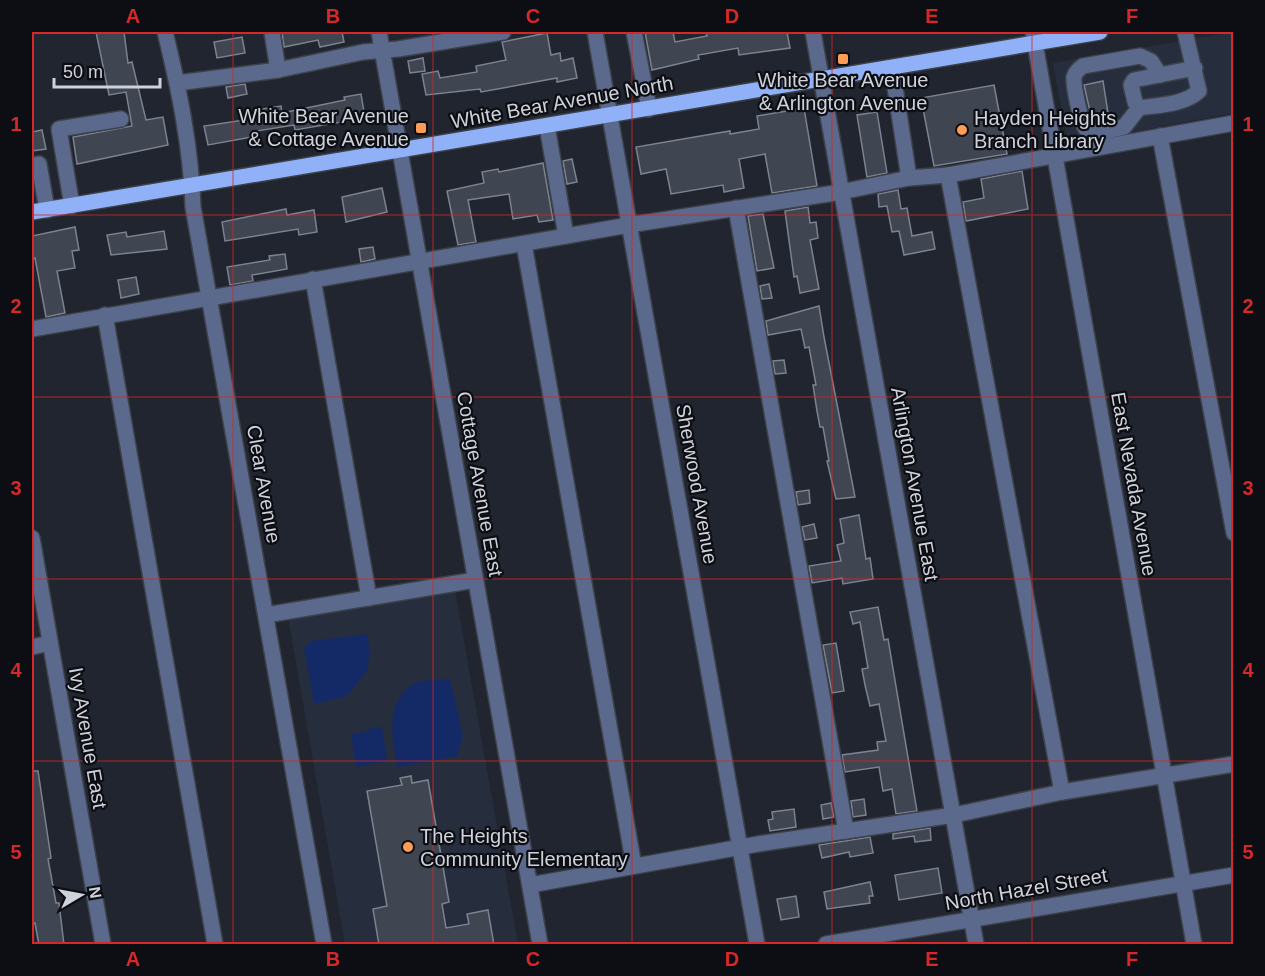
<svg xmlns="http://www.w3.org/2000/svg" width="1265" height="976" viewBox="0 0 1265 976" font-family="Arial,sans-serif">
  <style>
    .built { fill: #262e3e }
    .green { fill: #142a67 }
    .building { fill: #3f4551; stroke: #7c8290; stroke-width: 1.5 }
    .lines { fill: none; stroke-linecap: round; stroke-linejoin: round }
    .minor-casing { stroke: #3c414a; stroke-width: 18 }
    .major-casing { stroke: #3c414a; stroke-width: 18 }
    .minor { stroke: #5b6a8c; stroke-width: 15 }
    .major { stroke: #90b0f7; stroke-width: 15 }
    .grid { fill: none; stroke: #d62828; stroke-width: 1.5; stroke-opacity: 0.55 }
    .poi-dot { fill: #fd9d55; stroke: #0c0e13; stroke-width: 2 }
    .labels { text-anchor: middle; stroke-width: 4.5; stroke-linejoin: round; paint-order: stroke }
    .poi-label { font-size: 20px; fill: #cfd2da; stroke: #0c0e13; text-anchor: start }
    .street-label { font-size: 20px; fill: #cfd2da; stroke: #0c0e13 }
    .neatline { fill: none; stroke: #d62828; stroke-width: 2 }
    .grid-label { font-size: 20px; text-anchor: middle; font-weight: bold; fill: #d62828 }
  </style>
  <rect width="100%" height="100%" fill="#20252f"/>
  <g class="built">
    <polygon points="1233,32 1233,113 1068,144 1053,63"/>
    <polygon points="455,591 518,944 345,944 288,617"/>
  </g>
  <g class="green">
    <polygon points="367,634 370,650 367,671 347,696 314,704 304,648 311,641"/>
    <path d="M 450,679 L 463,736 L 457,756 L 397,767 C 393,741 384,701 413,684 C 422,679 440,680 450,679 Z"/>
    <polygon points="382,727 387,761 356,767 351,734 369,731 369,728"/>
  </g>
  <g class="building">
    <polygon points="96,32 124,32 128,63 132,62 146,120 163,117 168,145 77,164 73,137 132,126 126,92 109,95"/>
    <polygon points="282,32 342,32 344,42 320,47 318,40 284,47"/>
    <polygon points="645,32 673,32 675,42 707,36 706,32 787,32 790,48 739,55 738,48 698,55 699,59 652,70"/>
    <polygon points="547,33 551,55 560,53 561,61 573,58 577,78 557,82 557,78 481,92 480,89 426,95 422,74 438,71 440,78 477,72 476,66 506,60 502,42"/>
    <polygon points="242,37 245,53 217,58 214,42"/>
    <polygon points="423,58 425,71 410,73 408,61"/>
    <polygon points="1103,81 1108,113 1091,116 1084,85"/>
    <polygon points="245,84 247,94 228,98 226,87"/>
    <polygon points="994,85 1007,154 934,166 921,98"/>
    <polygon points="361,94 365,118 295,130 294,125 256,131 257,136 208,145 204,126 264,117 262,109 281,106 282,113 345,100 344,97"/>
    <polygon points="804,108 817,186 772,193 765,154 739,159 744,188 724,192 723,185 671,194 666,169 641,174 636,147 730,131 730,134 759,129 757,116"/>
    <polygon points="877,112 887,173 867,177 857,115"/>
    <polygon points="42,130 46,149 32,151 32,132"/>
    <polygon points="572,159 577,182 567,184 563,161"/>
    <polygon points="543,163 553,220 539,222 537,215 513,219 509,194 468,200 476,242 458,245 447,191 484,183 482,172 498,169 499,172"/>
    <polygon points="1022,171 1028,209 966,221 963,202 984,198 981,179"/>
    <polygon points="382,188 387,212 346,222 342,197"/>
    <polygon points="898,190 901,209 907,208 912,236 932,232 935,249 904,255 899,231 892,232 887,206 879,207 878,194"/>
    <polygon points="808,207 810,223 816,222 818,238 810,240 819,289 800,293 797,276 794,277 785,211"/>
    <polygon points="286,209 287,215 314,210 317,232 299,235 298,229 225,241 222,222"/>
    <polygon points="763,214 774,268 757,271 748,216"/>
    <polygon points="75,227 79,250 72,251 75,268 57,271 65,313 46,317 35,258 32,259 32,236"/>
    <polygon points="164,231 167,249 111,255 107,235 126,232 127,237"/>
    <polygon points="373,247 375,259 361,262 359,249"/>
    <polygon points="285,254 287,269 252,275 253,281 230,285 227,267 270,260 269,256"/>
    <polygon points="136,277 139,294 121,298 118,280"/>
    <polygon points="769,284 772,298 762,299 760,286"/>
    <polygon points="819,306 824,337 855,497 836,499 827,461 829,461 823,427 820,427 817,411 813,385 816,385 809,347 805,348 801,329 768,335 766,321"/>
    <polygon points="784,360 786,373 775,374 773,361"/>
    <polygon points="809,490 810,503 798,505 796,492"/>
    <polygon points="859,515 866,559 870,558 873,579 843,584 842,578 812,583 809,566 841,561 837,545 844,543 840,519"/>
    <polygon points="814,524 817,538 805,540 802,527"/>
    <polygon points="878,607 884,640 888,639 917,811 896,814 892,789 883,791 879,767 845,772 842,755 878,750 877,742 886,741 879,704 870,706 865,685 862,669 868,668 860,622 853,624 850,612"/>
    <polygon points="836,643 844,691 832,693 823,645"/>
    <polygon points="32,771 38,771 51,858 48,859 56,903 59,903 64,945 39,945 35,923 32,924"/>
    <polygon points="411,776 412,783 428,780 449,902 442,904 446,928 469,924 467,914 488,910 494,945 379,945 373,909 387,906 367,791 402,785 400,778"/>
    <polygon points="864,799 866,815 853,817 851,801"/>
    <polygon points="831,803 834,817 823,819 821,805"/>
    <polygon points="794,809 796,827 770,831 768,820 773,819 772,812"/>
    <polygon points="930,828 931,840 915,842 914,836 893,839 893,834"/>
    <polygon points="870,837 873,853 850,857 849,852 822,858 819,845"/>
    <polygon points="938,868 942,893 899,900 895,875"/>
    <polygon points="870,882 873,896 869,896 870,903 827,909 824,892"/>
    <polygon points="796,896 799,917 781,920 777,899"/>
  </g>
  <g class="lines">
    <defs>
      <g id="minor">
        <path d="M 165,32 C 179,89 191,147 193,207 L 324,944"/>
        <polyline points="272,32 278,70"/>
        <polyline points="379,32 540,944"/>
        <polyline points="595,32 757,944"/>
        <polyline points="634,32 649,109"/>
        <polyline points="813,32 976,944"/>
        <polyline points="1033,32 1194,944"/>
        <path d="M 1185,32 L 1199,91 C 1184,105 1158,105 1139,108 L 1135,102 L 1131,85 L 1134,80 L 1195,68"/>
        <polyline points="892,68 909,178"/>
        <polyline points="177,83 278,70 363,52 398,49 503,32"/>
        <path d="M 1139,108 L 1124,127 C 1113,129 1095,137 1086,129 C 1081,124 1073,85 1074,77 C 1075,72 1079,69 1083,66 L 1140,56 L 1151,61 L 1160,75"/>
        <polyline points="547,126 566,236"/>
        <polyline points="1160,136 1234,533"/>
        <polyline points="32,166 39,164 47,210"/>
        <polyline points="948,175 1062,792"/>
        <polyline points="72,206 59,129 121,119"/>
        <polyline points="736,208 846,831"/>
        <polyline points="524,244 634,866"/>
        <polyline points="313,279 369,598"/>
        <polyline points="105,315 215,944"/>
        <polyline points="32,329 629,225 841,192 909,178 948,175 1234,123"/>
        <polyline points="32,538 103,944"/>
        <polyline points="266,615 475,580"/>
        <polyline points="32,647 50,643"/>
        <polyline points="530,885 758,844 954,815 1062,792 1234,764"/>
        <polyline points="826,944 1234,875"/>
      </g>
      <polyline id="major" points="32,212 1100,32"/>
    </defs>
    <use href="#minor" class="minor-casing"/>
    <use href="#major" class="major-casing"/>
    <use href="#minor" class="minor"/>
    <use href="#major" class="major"/>
  </g>
  <path class="grid" d="M 233,32 L 233,944M 433,32 L 433,944M 632,32 L 632,944M 832,32 L 832,944M 1032,32 L 1032,944M 32,215 L 1234,215M 32,397 L 1234,397M 32,579 L 1234,579M 32,761 L 1234,761"/>
  <g class="poi-dot">
    <rect x="837" y="53" width="12" height="12" rx="3"/>
    <rect x="415" y="122" width="12" height="12" rx="3"/>
    <circle cx="962" cy="130" r="6"/>
    <circle cx="408" cy="847" r="6"/>
  </g>
  <g class="labels">
    <g class="poi-label">
      <text x="843" y="87" text-anchor="middle">White Bear Avenue<tspan x="843" dy="23">&amp; Arlington Avenue</tspan></text>
      <text x="409" y="123" text-anchor="end">White Bear Avenue<tspan x="409" dy="23">&amp; Cottage Avenue</tspan></text>
      <text x="974" y="125">Hayden Heights<tspan x="974" dy="23">Branch Library</tspan></text>
      <text x="420" y="843">The Heights<tspan x="420" dy="23">Community Elementary</tspan></text>
    </g>
    <g class="street-label">
      <text transform="translate(562 102) rotate(-10)" y="7">White Bear Avenue North</text>
      <text transform="translate(264 484) rotate(80)" y="7">Clear Avenue</text>
      <text transform="translate(480 484) rotate(80)" y="7">Cottage Avenue East</text>
      <text transform="translate(697 484) rotate(80)" y="7">Sherwood Avenue</text>
      <text transform="translate(915 484) rotate(80)" y="7">Arlington Avenue East</text>
      <text transform="translate(1134 484) rotate(80)" y="7">East Nevada Avenue</text>
      <text transform="translate(88 738) rotate(80)" y="7">Ivy Avenue East</text>
      <text transform="translate(1026 889) rotate(-10)" y="7">North Hazel Street</text>
    </g>
  </g>
  <rect width="1265" height="976" fill="none" stroke="#0c0e13" stroke-width="66"/>
  <g transform="translate(81 895) rotate(80)" stroke="#0c0e13" stroke-width="4.5" paint-order="stroke">
  <path d="M0-4.5L10 22L0 15L-10 22Z" fill="#cfd2da"/>
  <text y="-9" font-size="16" font-weight="bold" text-anchor="middle" fill="#cfd2da">N</text>
  </g>
  <path d="M54 78v9h106v-9" fill="none" stroke="#cfd2da" stroke-width="3"/>
  <text x="63" y="78" font-size="18" fill="#cfd2da" stroke="#0c0e13" stroke-width="4.5" paint-order="stroke">50 m</text>
  <rect x="33" y="33" width="1199" height="910" class="neatline"/>
  <g class="grid-label">
    <text x="133" y="23">A</text>
    <text x="333" y="23">B</text>
    <text x="533" y="23">C</text>
    <text x="732" y="23">D</text>
    <text x="932" y="23">E</text>
    <text x="1132" y="23">F</text>
    <text x="16" y="131">1</text>
    <text x="1248" y="131">1</text>
    <text x="16" y="313">2</text>
    <text x="1248" y="313">2</text>
    <text x="16" y="495">3</text>
    <text x="1248" y="495">3</text>
    <text x="16" y="677">4</text>
    <text x="1248" y="677">4</text>
    <text x="16" y="859">5</text>
    <text x="1248" y="859">5</text>
    <text x="133" y="966">A</text>
    <text x="333" y="966">B</text>
    <text x="533" y="966">C</text>
    <text x="732" y="966">D</text>
    <text x="932" y="966">E</text>
    <text x="1132" y="966">F</text>
  </g>
</svg>
